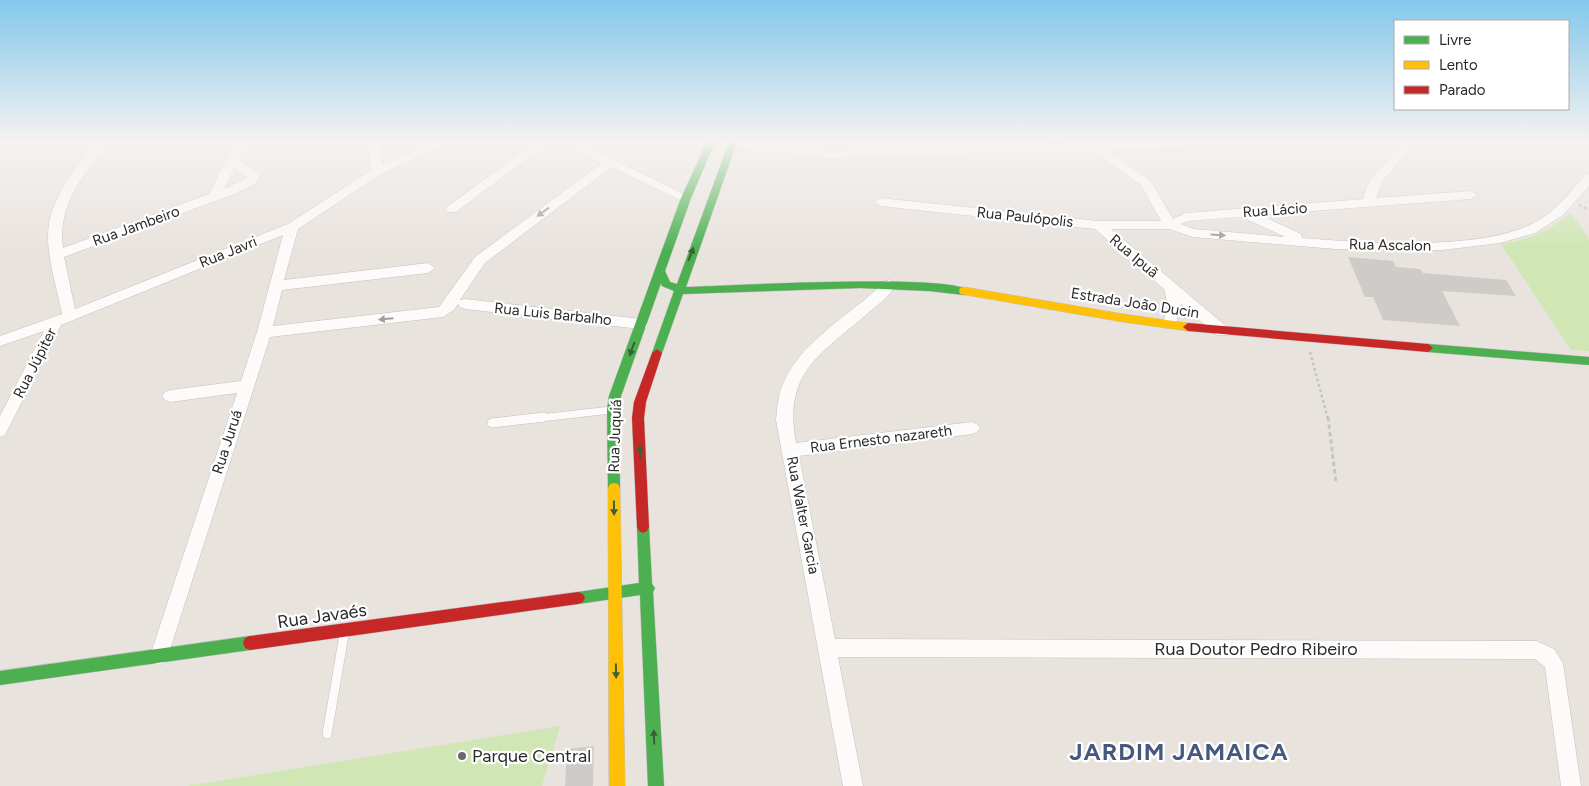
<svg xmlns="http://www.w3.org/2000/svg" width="1589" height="786" viewBox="0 0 1589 786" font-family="Figtree,sans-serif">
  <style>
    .green { fill: #d0e6b4 }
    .building { fill: #cfcbc8 }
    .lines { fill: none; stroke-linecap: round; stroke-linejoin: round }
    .lane-far1-casing { stroke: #c2c0c0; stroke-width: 8 }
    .lane-casing { stroke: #c2c0c0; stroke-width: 10 }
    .street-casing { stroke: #c2c0c0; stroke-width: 1 }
    .fast-casing { stroke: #c2c0c0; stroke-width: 1 }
    .slow-casing { stroke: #c2c0c0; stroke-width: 1 }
    .jam-casing { stroke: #c2c0c0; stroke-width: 1 }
    .path-far1 { stroke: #c6c5c5; stroke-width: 2.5; stroke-dasharray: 3 2.5; stroke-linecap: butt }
    .path { stroke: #c6c5c5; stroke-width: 3; stroke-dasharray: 4.5 3; stroke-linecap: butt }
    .lane-far1 { stroke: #fcfbfa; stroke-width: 7 }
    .lane { stroke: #fcfbfa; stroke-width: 9 }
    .street { fill: #fcfbfa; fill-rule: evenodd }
    .fast { fill: #4caf50; fill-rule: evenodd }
    .slow { fill: #ffc107; fill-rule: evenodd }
    .jam { fill: #c62828; fill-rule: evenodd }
    .oneway { fill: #9e9d9c }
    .oneway2 { fill: #385f39 }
    .poi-dot { fill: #6d6b69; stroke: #fff; stroke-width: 2 }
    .labels { text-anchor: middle; stroke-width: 4.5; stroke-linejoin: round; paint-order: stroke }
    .street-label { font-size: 15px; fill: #2a2a2a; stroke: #fff }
    .near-street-label { font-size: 18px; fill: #2a2a2a; stroke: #fff }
    .near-poi-label { font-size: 18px; fill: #2a2a2a; stroke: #fff; text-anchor: start }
    .near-district-label { font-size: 24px; font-weight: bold; letter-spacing: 1px; fill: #46587e; stroke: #fff }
  </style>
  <rect width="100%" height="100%" fill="#e9e3de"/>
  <g class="green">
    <path d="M 1571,213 L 1589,239 L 1589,351 L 1571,350 L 1501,244 C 1534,238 1544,233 1571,213 Z"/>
    <polygon points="560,726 542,786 187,786"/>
  </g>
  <g class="building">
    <polygon points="1348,257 1393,261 1396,267 1420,269 1423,273 1506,280 1516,296 1442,291 1460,326 1383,320 1373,297 1365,297"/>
    <polygon points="594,746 593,786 565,786 567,749"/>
  </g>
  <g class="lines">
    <defs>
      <polyline id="lane-far1" points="532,419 611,410"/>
      <g id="lane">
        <polyline points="492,423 544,417"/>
        <polyline points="327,734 344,635"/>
      </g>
      <g id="street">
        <path d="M 96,142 L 108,142 C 84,175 57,204 63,248 L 209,194 L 235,142 L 247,142 L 238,160 L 260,175 L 256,183 L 237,193 L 64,257 L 75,309 L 288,224 L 371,170 L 369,142 L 381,142 L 382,164 L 435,142 L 451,142 L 381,174 L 298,229 L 284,280 L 428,263 L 435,268 L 428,273 L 282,290 L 273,326 L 439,307 L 475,257 L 602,163 L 562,142 L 578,142 L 692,198 L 690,201 L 682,201 L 612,167 L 485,263 L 460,300 L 465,299 L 641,319 L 648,324 L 646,328 L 641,329 L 465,309 L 460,307 L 458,304 L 454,310 L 443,317 L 270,337 L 168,656 L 166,662 L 159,665 L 152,662 L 150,656 L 237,393 L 170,402 L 165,400 L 162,396 L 165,392 L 170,390 L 241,381 L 257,332 L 283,235 L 61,325 L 5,435 L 0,437 L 0,416 L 44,331 L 0,346 L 0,336 L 62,314 C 56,282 41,243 52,211 C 61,185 80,163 96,142 ZM 234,168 L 247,178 L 224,189 Z"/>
        <polygon points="536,142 550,142 456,212 448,212 446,209 448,206"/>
        <path d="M 728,142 L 828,150 L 1123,142 L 1263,142 L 1257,145 L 1106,150 L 1150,180 L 1173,219 L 1186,213 L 1364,199 C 1366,175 1391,160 1405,142 L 1417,142 L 1383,180 L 1376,198 L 1471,191 L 1477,195 L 1471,199 L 1260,215 L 1301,234 L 1302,238 C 1363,243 1477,251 1532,224 C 1554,213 1569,194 1585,175 L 1589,174 L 1589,186 L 1563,215 L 1535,233 L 1500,243 L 1443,250 L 1336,249 L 1193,237 L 1169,229 L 1111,229 L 1227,327 L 1229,331 L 1227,335 L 1217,335 L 1181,304 L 1175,328 L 1165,328 L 1163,324 L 1168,305 L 1164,289 L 1095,229 L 880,206 L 874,202 L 880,198 L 1098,221 L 1161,221 L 1141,185 L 1092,150 L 828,158 L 733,147 L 729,146 ZM 1242,217 L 1285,237 L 1194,229 L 1181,224 L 1188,221 Z"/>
        <path d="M 889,280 L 896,285 C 889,297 876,306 866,315 C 819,355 783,373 796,443 L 972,422 L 977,424 L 980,428 L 977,432 L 972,434 L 799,456 L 835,639 L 1536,641 L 1554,649 L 1563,663 L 1581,786 L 1561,786 L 1545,667 L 1535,659 L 838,657 L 863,786 L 843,786 L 776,420 C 777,412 777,404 779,397 C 791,345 850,317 884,282 Z"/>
      </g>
      <g id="fast">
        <path d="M 707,142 L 715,142 L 691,198 L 665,271 L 670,282 L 677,284 L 729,142 L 737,142 L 686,287 C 722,286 954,273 969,291 L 964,295 L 929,291 L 860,288 L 683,294 L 662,353 L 657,357 L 652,353 L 674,291 L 662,286 L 661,283 L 621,396 L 619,410 L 620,488 L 618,492 L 614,493 L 610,492 L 608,488 L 607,410 L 609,396 L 681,198 Z"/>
        <polygon points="1428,344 1589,357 1589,365 1428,352 1423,348"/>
        <polygon points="643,521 647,523 649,527 652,584 655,588 653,592 664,786 648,786 640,595 578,604 573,602 571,598 573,594 578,592 639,583 637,527 639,523"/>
        <polygon points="250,636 255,638 257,643 255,648 250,650 0,685 0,671"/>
      </g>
      <g id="slow">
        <polygon points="964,287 1123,314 1188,323 1193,327 1188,331 1123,322 960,294 959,291 960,288"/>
        <polygon points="614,483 618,484 620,488 625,786 609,786 608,488 610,484"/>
      </g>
      <g id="jam">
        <polygon points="1188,323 1428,344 1433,348 1428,352 1188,331 1183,327"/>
        <polygon points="657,349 662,353 646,402 644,418 649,527 647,531 643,533 639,531 637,527 632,418 634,402 652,353"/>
        <polygon points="578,592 583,594 585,598 583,602 578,604 250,650 245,648 243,643 245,638 250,636"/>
      </g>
    </defs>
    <use href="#lane-far1" class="lane-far1-casing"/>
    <use href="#lane" class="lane-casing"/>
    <use href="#street" class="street-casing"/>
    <use href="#fast" class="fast-casing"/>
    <use href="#slow" class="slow-casing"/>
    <use href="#jam" class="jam-casing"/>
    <g class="path-far1">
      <polyline points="1579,205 1589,210"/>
      <polyline points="1310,352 1328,419"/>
    </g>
    <polyline class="path" points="1328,417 1336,483"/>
    <use href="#lane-far1" class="lane-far1"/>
    <use href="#lane" class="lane"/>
    <use href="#street" class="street"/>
    <use href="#fast" class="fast"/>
    <use href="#slow" class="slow"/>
    <use href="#jam" class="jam"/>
  </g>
  <defs><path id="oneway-solid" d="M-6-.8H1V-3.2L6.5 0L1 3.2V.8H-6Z" transform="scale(1.25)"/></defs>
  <g class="oneway">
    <use href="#oneway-solid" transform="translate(543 212) rotate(144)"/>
    <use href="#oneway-solid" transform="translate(1218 235) rotate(4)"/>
    <use href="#oneway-solid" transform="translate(386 319) rotate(175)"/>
  </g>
  <g class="oneway2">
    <use href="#oneway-solid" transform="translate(691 254) rotate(-69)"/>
    <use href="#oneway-solid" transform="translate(632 349) rotate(110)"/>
    <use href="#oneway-solid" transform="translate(640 452) rotate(-93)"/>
    <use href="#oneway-solid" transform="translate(614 508) rotate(89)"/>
    <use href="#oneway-solid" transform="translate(616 671) rotate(89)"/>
    <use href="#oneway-solid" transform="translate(654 737) rotate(-92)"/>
  </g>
  <linearGradient id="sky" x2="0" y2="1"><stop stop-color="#83c8ec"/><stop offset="0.56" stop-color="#f5f2f0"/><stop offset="1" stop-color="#f5f2f0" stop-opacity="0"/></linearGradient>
  <rect width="1589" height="252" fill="url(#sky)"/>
  <circle class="poi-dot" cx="462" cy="756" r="5"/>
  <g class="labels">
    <g class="street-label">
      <text transform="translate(1275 210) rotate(-4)" y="5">Rua Lácio</text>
      <text transform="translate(1025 217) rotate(6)" y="5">Rua Paulópolis</text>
      <text transform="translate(136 226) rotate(-20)" y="5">Rua Jambeiro</text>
      <text transform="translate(1390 245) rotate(1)" y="5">Rua Ascalon</text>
      <text transform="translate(228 252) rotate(-22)" y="5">Rua Javri</text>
      <text transform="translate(1134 256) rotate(40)" y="5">Rua Ipuã</text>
      <text transform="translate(1135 303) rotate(9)" y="5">Estrada João Ducin</text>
      <text transform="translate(553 314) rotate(6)" y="5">Rua Luis Barbalho</text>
      <text transform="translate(35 363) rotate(-63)" y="5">Rua Júpiter</text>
      <text transform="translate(615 436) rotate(-88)" y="5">Rua Juquiá</text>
      <text transform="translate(881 439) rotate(-7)" y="5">Rua Ernesto nazareth</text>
      <text transform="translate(227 442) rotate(-72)" y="5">Rua Juruá</text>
      <text transform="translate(803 515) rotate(79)" y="5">Rua Walter Garcia</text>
    </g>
    <g class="near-street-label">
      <text transform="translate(322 616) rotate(-8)" y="6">Rua Javaés</text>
      <text x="1256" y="655">Rua Doutor Pedro Ribeiro</text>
    </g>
    <g class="near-poi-label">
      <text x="472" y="762">Parque Central</text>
    </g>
    <g class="near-district-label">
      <text x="1179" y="760">JARDIM JAMAICA</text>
    </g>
  </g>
  <rect x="1394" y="20" width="175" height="90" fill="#ffffff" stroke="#aaaaaa"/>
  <rect x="1404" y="36" width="25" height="8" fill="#4caf50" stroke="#aaaaaa"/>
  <text x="1439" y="45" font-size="15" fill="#2a2a2a">Livre</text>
  <rect x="1404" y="61" width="25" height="8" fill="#ffc107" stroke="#aaaaaa"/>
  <text x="1439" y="70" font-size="15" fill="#2a2a2a">Lento</text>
  <rect x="1404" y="86" width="25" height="8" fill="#c62828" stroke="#aaaaaa"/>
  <text x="1439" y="95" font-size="15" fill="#2a2a2a">Parado</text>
</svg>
